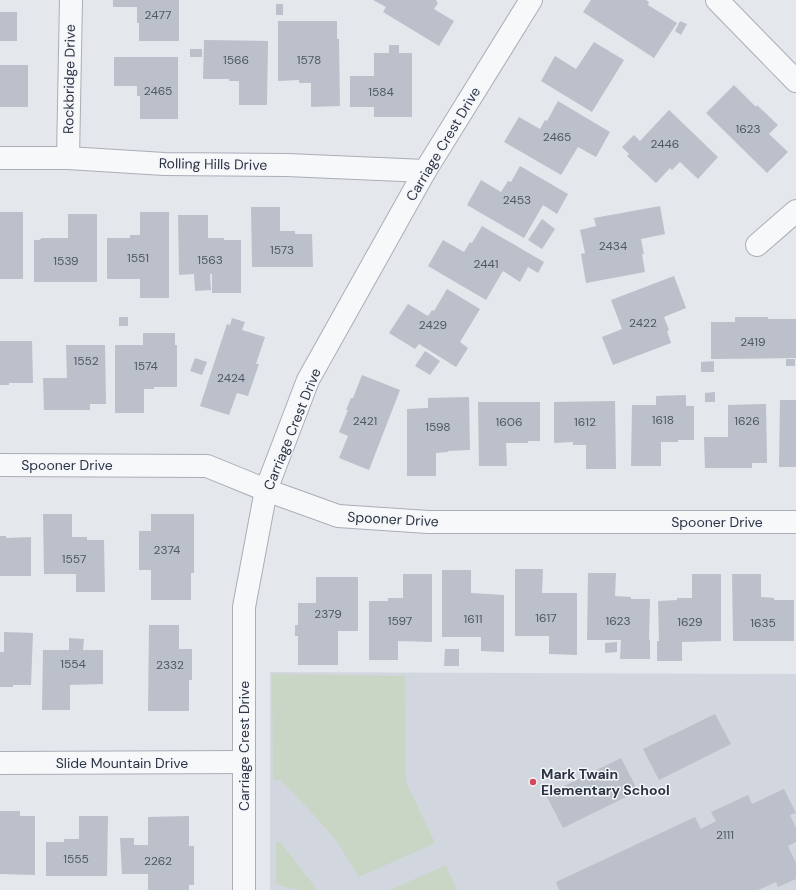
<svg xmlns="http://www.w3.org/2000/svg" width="796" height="890" viewBox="0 0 796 890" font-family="'DM Sans',sans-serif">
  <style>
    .built { fill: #d2d6de }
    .green { fill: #c9d6c5 }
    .building { fill: #bbc0ca }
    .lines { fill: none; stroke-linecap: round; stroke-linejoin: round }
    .minor-casing { stroke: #a9aeb7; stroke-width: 24 }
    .minor { stroke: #f7f8fa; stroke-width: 22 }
    .poi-dot { fill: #d1495b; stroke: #f4f6f9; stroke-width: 1.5 }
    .labels { text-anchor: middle; stroke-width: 3; stroke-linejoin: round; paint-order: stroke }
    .number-label { font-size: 12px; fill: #4f5766 }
    .street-label { font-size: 14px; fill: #2b3445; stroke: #f4f6f9 }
    .poi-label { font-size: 14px; font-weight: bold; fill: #2b3445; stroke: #f4f6f9; text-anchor: start }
  </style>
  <rect width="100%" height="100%" fill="#e4e7ec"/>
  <polygon class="built" points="270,672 796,674 796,890 270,890"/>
  <g class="green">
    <polygon points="272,674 405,676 406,782 435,843 359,877 336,840 314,815 280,780 273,780"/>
    <path d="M 280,842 L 316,888 L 317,890 C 304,890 287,890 276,883 L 276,843 Z"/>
    <polygon points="446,865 457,890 390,890"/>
  </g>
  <g class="building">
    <polygon points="113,0 179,0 179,41 139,41 139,23 137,23 137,7 113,7"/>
    <polygon points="373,0 437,0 436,1 438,3 434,9 454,21 439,46 383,12 386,7"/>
    <polygon points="591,0 646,0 649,2 648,5 677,23 654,58 583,12"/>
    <rect x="276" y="4" width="7" height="11"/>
    <rect x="0" y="12" width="17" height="29"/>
    <polygon points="278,21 337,21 337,39 339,39 340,106 311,107 311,83 299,83 299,80 278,81"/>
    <polygon points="680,21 687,24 681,35 675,31"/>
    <polygon points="204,40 268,41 267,105 239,105 239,81 229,81 229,79 203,79"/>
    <polygon points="594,42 624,60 592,112 541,81 555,56 576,69"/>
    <polygon points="389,45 399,45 399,53 412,53 412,117 374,117 374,107 350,107 350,76 374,76 374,53 389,53"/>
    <rect x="190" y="49" width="12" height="8"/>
    <polygon points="114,57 178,57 178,119 140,119 140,96 137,96 137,86 114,86"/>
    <rect x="0" y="65" width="28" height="42"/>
    <polygon points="734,85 756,107 757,105 778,125 769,134 788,152 767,173 706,113"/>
    <polygon points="558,101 610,132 596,157 578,147 561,175 504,142 519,117 540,129 545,120 547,121"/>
    <polygon points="669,110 718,157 698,179 680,162 672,170 670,168 656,183 627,156 629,154 622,147 634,135 640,141"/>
    <polygon points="520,166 568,194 557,214 543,205 524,238 467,205 481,180 501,192 508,181 511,182"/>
    <polygon points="660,206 665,234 641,239 644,254 642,254 645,272 586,283 581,254 585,253 580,230 596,226 594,218"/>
    <polygon points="251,207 280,207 280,231 295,231 295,234 312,234 313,267 252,267"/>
    <rect x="0" y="212" width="23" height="67"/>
    <polygon points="140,212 169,212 169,298 140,298 140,279 107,279 107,238 130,238 130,235 140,235"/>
    <polygon points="68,214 97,214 97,282 34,282 34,240 39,240 42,238 68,238"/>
    <polygon points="178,215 208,215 208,238 224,238 224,240 241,240 241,293 212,293 212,274 210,274 211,290 195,291 194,274 179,275"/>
    <polygon points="542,219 555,229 542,249 528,240"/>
    <polygon points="482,226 544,262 538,273 528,267 520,282 503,271 486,300 428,266 443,240 464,252 470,242 472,243"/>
    <polygon points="674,276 686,308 664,317 669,330 667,331 671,343 613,365 602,337 622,329 611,300"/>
    <polygon points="447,289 480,309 460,342 468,348 456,367 419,344 415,349 389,333 408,304 428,316 432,310 434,311"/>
    <rect x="119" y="317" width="9" height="9"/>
    <polygon points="735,317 768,317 768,319 796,319 796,358 711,359 711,322 735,322"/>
    <polygon points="232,318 245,322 242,330 265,337 256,364 259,364 248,396 237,393 229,415 200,406 227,324 230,325"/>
    <polygon points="143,333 175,333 175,345 177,345 177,387 154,387 154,389 144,389 144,413 115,413 115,345 143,345"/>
    <polygon points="0,341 32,341 33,383 9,383 9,385 0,385"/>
    <polygon points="66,345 105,345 106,404 90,404 90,410 44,410 43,378 67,378"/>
    <polygon points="425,351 440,361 430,375 415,366"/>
    <polygon points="195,358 207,362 202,375 190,371"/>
    <rect x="786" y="359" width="9" height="7"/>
    <polygon points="714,361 714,372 701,372 701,362"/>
    <polygon points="362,375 400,390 369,470 339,458 348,436 339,432 348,410 346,410 351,398 353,398"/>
    <polygon points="715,392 715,402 705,402 705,393"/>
    <polygon points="686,395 686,406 694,406 694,440 678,440 678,442 661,442 661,466 631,466 632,405 656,405 656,396"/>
    <polygon points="469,397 470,450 448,451 448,452 436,453 436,476 407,476 407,409 428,408 428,398"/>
    <polygon points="780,400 796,400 796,467 779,467"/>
    <polygon points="615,401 616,469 586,469 586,445 573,445 573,442 554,443 554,402"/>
    <polygon points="478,402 540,402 540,441 528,441 528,443 506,443 507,466 479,466"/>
    <polygon points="766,404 767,463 752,463 752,468 705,468 704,437 728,437 728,405"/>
    <polygon points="43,514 72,514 72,537 87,537 87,540 104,540 105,592 76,592 76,574 44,574"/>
    <polygon points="151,514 194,514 194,573 191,573 191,600 151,600 151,570 139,570 139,531 151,531"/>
    <polygon points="0,536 6,536 6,538 31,537 31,576 0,576"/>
    <polygon points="515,569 543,569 542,593 577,593 577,655 549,654 549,636 515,636"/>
    <polygon points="442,570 471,570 471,593 504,595 504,652 481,651 481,637 442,637"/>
    <polygon points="588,573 616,573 615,596 631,597 631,599 650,599 649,640 650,640 650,659 620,659 621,640 587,640"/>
    <polygon points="403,574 432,574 432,642 398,641 398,660 369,660 369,601 388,601 388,598 403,598"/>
    <polygon points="692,574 721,574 721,641 682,642 682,661 657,661 657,641 659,641 658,601 677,600 677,598 692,598"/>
    <polygon points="732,574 761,574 761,597 774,598 774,600 794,600 794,641 733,641"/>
    <polygon points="316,577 358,577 358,631 338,631 338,665 298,665 298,636 295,636 295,625 298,625 298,603 316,603"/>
    <polygon points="149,625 179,625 179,649 192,649 192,680 189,680 189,711 148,711"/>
    <polygon points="4,632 33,633 31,685 13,685 13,687 0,687 0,652 4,652"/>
    <polygon points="69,638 84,639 83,650 103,650 103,684 70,685 70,710 42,710 43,650 69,650"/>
    <polygon points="617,642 617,652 605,653 605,643"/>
    <polygon points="445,649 459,649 459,666 444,666"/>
    <polygon points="715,714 731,744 659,780 643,749"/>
    <polygon points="621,758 638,791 563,828 546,795"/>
    <polygon points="784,789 796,813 790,815 796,828 796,842 788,846 796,863 796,879 778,887 776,882 758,890 559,890 556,882 695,817 701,829 716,821 711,812 748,795 752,804"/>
    <polygon points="0,811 20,811 20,816 35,816 35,875 0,874"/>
    <polygon points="79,816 108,816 107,876 46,876 46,842 64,842 64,839 79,839"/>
    <polygon points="189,816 189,846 194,846 194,885 189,885 189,890 148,890 148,874 122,874 120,838 134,838 134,845 148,845 148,817"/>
  </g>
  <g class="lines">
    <defs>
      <g id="minor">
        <polyline points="717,0 796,81"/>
        <polyline points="0,158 68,158 164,164 287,165 425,171"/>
        <polyline points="68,158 71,0"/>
        <polyline points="757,245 796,211"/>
        <polyline points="0,465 207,466 266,490 338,516 428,522 796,522"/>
        <polyline points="0,763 244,762"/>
        <polyline points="244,890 244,607 266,490 308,380 425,171 531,0"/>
      </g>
    </defs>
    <use href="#minor" class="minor-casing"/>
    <use href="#minor" class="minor"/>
  </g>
  <circle class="poi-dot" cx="533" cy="782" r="4"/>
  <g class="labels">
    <g class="number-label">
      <text x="158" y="19">2477</text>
      <text x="236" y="64">1566</text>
      <text x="309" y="64">1578</text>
      <text x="158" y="95">2465</text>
      <text x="381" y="96">1584</text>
      <text x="748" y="133">1623</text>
      <text x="557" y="141">2465</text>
      <text x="665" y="148">2446</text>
      <text x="517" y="204">2453</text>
      <text x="613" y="250">2434</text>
      <text x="282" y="254">1573</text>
      <text x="138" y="262">1551</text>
      <text x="210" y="264">1563</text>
      <text x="66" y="265">1539</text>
      <text x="486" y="268">2441</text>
      <text x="643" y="327">2422</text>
      <text x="433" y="329">2429</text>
      <text x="753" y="346">2419</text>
      <text x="86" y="365">1552</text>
      <text x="146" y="370">1574</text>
      <text x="231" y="382">2424</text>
      <text x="663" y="424">1618</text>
      <text x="365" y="425">2421</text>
      <text x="747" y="425">1626</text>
      <text x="509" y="426">1606</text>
      <text x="585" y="426">1612</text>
      <text x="438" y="431">1598</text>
      <text x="167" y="554">2374</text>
      <text x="74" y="563">1557</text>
      <text x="328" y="618">2379</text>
      <text x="546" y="622">1617</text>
      <text x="473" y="623">1611</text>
      <text x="400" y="625">1597</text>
      <text x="618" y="625">1623</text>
      <text x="690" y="626">1629</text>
      <text x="763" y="627">1635</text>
      <text x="73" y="668">1554</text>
      <text x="170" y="669">2332</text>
      <text x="725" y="839">2111</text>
      <text x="76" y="863">1555</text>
      <text x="158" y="865">2262</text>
    </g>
    <g class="street-label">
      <text transform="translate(69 79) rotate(-89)" y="5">Rockbridge Drive</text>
      <text transform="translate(443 144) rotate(-59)" y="5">Carriage Crest Drive</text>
      <text transform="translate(213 164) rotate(1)" y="5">Rolling Hills Drive</text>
      <text transform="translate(292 429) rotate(-68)" y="5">Carriage Crest Drive</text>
      <text x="67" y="470">Spooner Drive</text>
      <text transform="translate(393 519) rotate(3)" y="5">Spooner Drive</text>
      <text x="717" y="527">Spooner Drive</text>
      <text transform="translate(244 746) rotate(-90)" y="5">Carriage Crest Drive</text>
      <text x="122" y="768">Slide Mountain Drive</text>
    </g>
    <g class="poi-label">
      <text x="541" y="779">Mark Twain<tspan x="541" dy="16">Elementary School</tspan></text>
    </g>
  </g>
</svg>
